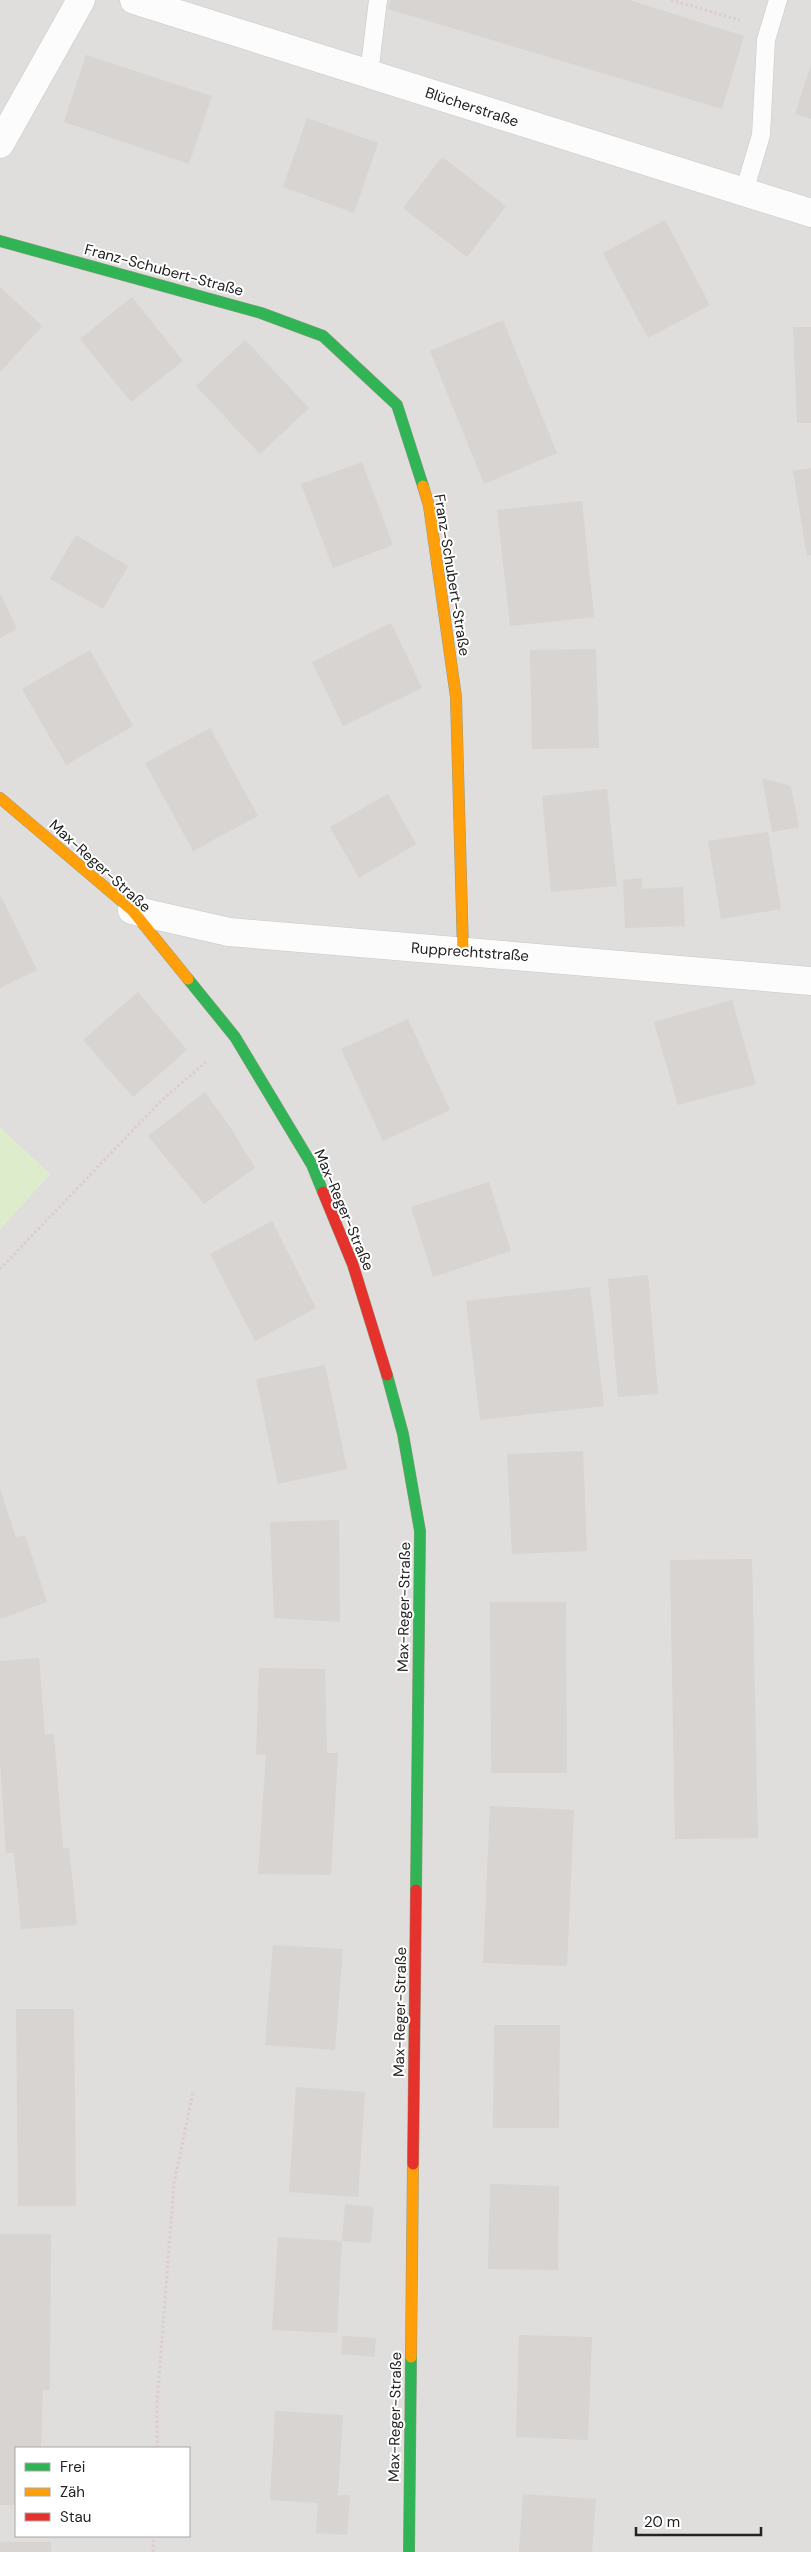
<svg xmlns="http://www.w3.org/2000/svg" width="811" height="2552" viewBox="0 0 811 2552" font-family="'DM Sans',sans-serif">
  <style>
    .residential { fill: #dfdedc; fill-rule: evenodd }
    .grass { fill: #ddeccb }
    .building { fill: #d7d4d2 }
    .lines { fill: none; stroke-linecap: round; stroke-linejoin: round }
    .lane-casing { stroke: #c9c8c7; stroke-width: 19 }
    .street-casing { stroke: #c9c8c7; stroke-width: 29 }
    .fast-casing { stroke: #999a82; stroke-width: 12 }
    .slow-casing { stroke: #999a82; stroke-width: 12 }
    .jam-casing { stroke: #999a82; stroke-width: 12 }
    .path { stroke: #dccecd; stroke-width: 3; stroke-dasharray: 2.5 2.5; stroke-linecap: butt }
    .lane { stroke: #fdfcfc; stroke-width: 18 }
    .street { stroke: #fdfcfc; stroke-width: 28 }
    .fast { stroke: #30b455; stroke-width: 11 }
    .slow { stroke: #ff9f0a; stroke-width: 11 }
    .jam { stroke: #e5322d; stroke-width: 11 }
    .labels { text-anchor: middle; stroke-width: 4; stroke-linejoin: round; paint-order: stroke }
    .street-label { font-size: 15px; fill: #222; stroke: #fff }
  </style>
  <rect width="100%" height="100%" fill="#f0eeeb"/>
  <path class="residential" d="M 0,0 L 811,0 L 811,2552 L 0,2552 L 0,1229 L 50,1174 L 0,1128 ZM 16,2448 L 189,2448 L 189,2536 L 16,2536 Z"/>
  <polygon class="grass" points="0,1128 50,1174 0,1229"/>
  <g class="building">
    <polygon points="391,0 629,0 744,36 722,109 388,9"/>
    <polygon points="86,55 212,96 189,164 64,122"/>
    <polygon points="811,65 811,119 795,114"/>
    <polygon points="307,118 378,143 354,213 283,187"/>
    <polygon points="442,157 506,206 467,257 403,208"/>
    <polygon points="665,220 710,305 648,338 603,253"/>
    <polygon points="0,287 42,326 0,372"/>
    <polygon points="132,297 183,361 131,402 80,339"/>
    <polygon points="503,320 557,453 484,484 430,351"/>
    <polygon points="793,327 811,327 811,423 797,423"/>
    <polygon points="245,340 309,408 260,454 196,386"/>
    <polygon points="362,462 393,545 333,568 301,484"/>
    <polygon points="811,468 811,555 807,556 793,471"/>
    <polygon points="582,501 594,617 510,626 497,510"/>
    <polygon points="76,535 128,566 103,609 50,579"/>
    <polygon points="0,593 17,629 0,638"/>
    <polygon points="391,623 422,688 343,726 312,662"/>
    <polygon points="596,649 599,748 532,749 530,650"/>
    <polygon points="90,650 133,726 66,765 22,689"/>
    <polygon points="210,728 258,816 193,851 145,763"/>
    <polygon points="762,778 791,786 799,827 772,832"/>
    <polygon points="607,789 617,886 551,892 542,796"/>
    <polygon points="388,794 416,844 359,878 330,827"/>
    <polygon points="768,832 781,909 721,919 708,841"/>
    <polygon points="642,878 642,889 683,887 685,926 625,928 623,880"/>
    <polygon points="0,894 37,970 0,988"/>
    <polygon points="138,992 187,1050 133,1097 83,1040"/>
    <polygon points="732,1000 756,1084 678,1105 654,1022"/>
    <polygon points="408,1019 450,1110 383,1141 341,1049"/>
    <polygon points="205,1092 232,1130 255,1168 204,1204 148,1136"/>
    <polygon points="489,1182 511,1251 433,1277 411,1207"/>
    <polygon points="272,1221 316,1308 255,1341 210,1254"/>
    <polygon points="648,1275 658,1394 618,1397 608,1279"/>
    <polygon points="590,1287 604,1406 480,1420 466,1301"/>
    <polygon points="325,1365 347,1469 278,1484 256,1379"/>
    <polygon points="583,1451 587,1551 512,1554 507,1454"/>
    <polygon points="0,1489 16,1538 25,1535 47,1602 0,1619"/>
    <polygon points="339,1520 340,1622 274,1618 270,1522"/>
    <polygon points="752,1559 758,1838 675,1839 670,1560"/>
    <polygon points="490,1602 566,1602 567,1773 491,1773"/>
    <polygon points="39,1658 45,1735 54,1734 63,1848 69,1848 77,1925 21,1929 14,1853 6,1853 0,1761 0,1661"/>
    <polygon points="259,1668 325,1669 327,1753 338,1753 331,1875 258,1874 266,1754 256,1755"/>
    <polygon points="490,1806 574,1810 567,1966 483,1963"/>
    <polygon points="273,1945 343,1949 335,2050 265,2045"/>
    <polygon points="16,2009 74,2009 76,2206 18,2206"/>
    <polygon points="494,2025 560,2025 559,2128 493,2128"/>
    <polygon points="296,2087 365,2092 358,2197 289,2192"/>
    <polygon points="490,2184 559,2186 558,2270 488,2269"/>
    <polygon points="345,2204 374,2207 371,2243 342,2241 337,2333 272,2330 278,2237 342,2241"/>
    <polygon points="0,2234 51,2234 50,2390 43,2390 41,2448 16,2448 16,2505 0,2505"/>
    <polygon points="519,2335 592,2337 588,2440 516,2437"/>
    <polygon points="343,2336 376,2338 374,2357 341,2354"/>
    <polygon points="275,2411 343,2415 338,2495 350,2495 347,2535 316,2533 318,2503 270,2500"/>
    <polygon points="523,2494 596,2499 592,2552 519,2552"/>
    <rect x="0" y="2542" width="51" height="10"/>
  </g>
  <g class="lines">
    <defs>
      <g id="lane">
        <polyline points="369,74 378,0"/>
        <polyline points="744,192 761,135 766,40 778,0"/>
      </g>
      <g id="street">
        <polyline points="134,0 811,213"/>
        <polyline points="0,144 81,0"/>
        <polyline points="132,910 229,932 811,981"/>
      </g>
      <g id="fast">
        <polyline points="0,241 261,313 323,336 397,405 423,486"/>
        <polyline points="188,979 235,1037 312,1165 323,1192"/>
        <polyline points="387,1375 403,1434 420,1531 416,1890"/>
        <polyline points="409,2552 411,2357"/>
      </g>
      <g id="slow">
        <polyline points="423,486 429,506 456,697 463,951"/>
        <polyline points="0,798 132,910 188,979"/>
        <polyline points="411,2357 413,2164"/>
      </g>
      <g id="jam">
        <polyline points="323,1192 353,1265 387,1375"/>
        <polyline points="413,2164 416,1890"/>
      </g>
    </defs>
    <use href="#lane" class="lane-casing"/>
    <use href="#street" class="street-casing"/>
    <use href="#fast" class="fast-casing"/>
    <use href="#slow" class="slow-casing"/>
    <use href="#jam" class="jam-casing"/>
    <g class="path">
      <polyline points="671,0 740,20"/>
      <polyline points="0,1269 160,1102 207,1061"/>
      <polyline points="157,2448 157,2403 174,2183 193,2092"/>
      <polyline points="153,2552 154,2536"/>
    </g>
    <use href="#lane" class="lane"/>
    <use href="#street" class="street"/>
    <use href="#fast" class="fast"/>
    <use href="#slow" class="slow"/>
    <use href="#jam" class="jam"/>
  </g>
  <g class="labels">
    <g class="street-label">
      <text transform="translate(472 107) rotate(18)" y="5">Blücherstraße</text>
      <text transform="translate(164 270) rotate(15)" y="5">Franz-Schubert-Straße</text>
      <text transform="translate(452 575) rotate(81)" y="5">Franz-Schubert-Straße</text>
      <text transform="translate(100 866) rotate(42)" y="5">Max-Reger-Straße</text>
      <text transform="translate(470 952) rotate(4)" y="5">Rupprechtstraße</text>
      <text transform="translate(344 1210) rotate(67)" y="5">Max-Reger-Straße</text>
      <text transform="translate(404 1607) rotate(-89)" y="5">Max-Reger-Straße</text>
      <text transform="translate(400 2012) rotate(-89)" y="5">Max-Reger-Straße</text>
      <text transform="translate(395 2417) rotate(-89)" y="5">Max-Reger-Straße</text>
    </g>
  </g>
  <rect x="15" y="2447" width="175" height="90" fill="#ffffff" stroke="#a7a7a7"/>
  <rect x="25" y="2463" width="25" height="8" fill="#30b455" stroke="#a7a7a7"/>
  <text x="60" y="2472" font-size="15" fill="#222222">Frei</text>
  <rect x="25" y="2488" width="25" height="8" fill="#ff9f0a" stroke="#a7a7a7"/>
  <text x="60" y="2497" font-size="15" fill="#222222">Zäh</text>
  <rect x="25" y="2513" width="25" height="8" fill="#e5322d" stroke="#a7a7a7"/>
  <text x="60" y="2522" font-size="15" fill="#222222">Stau</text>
  <path d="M636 2527v8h125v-8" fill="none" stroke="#222222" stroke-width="2.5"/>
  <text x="644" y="2527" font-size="15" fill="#222222" stroke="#ffffff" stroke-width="4" paint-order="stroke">20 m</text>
</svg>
